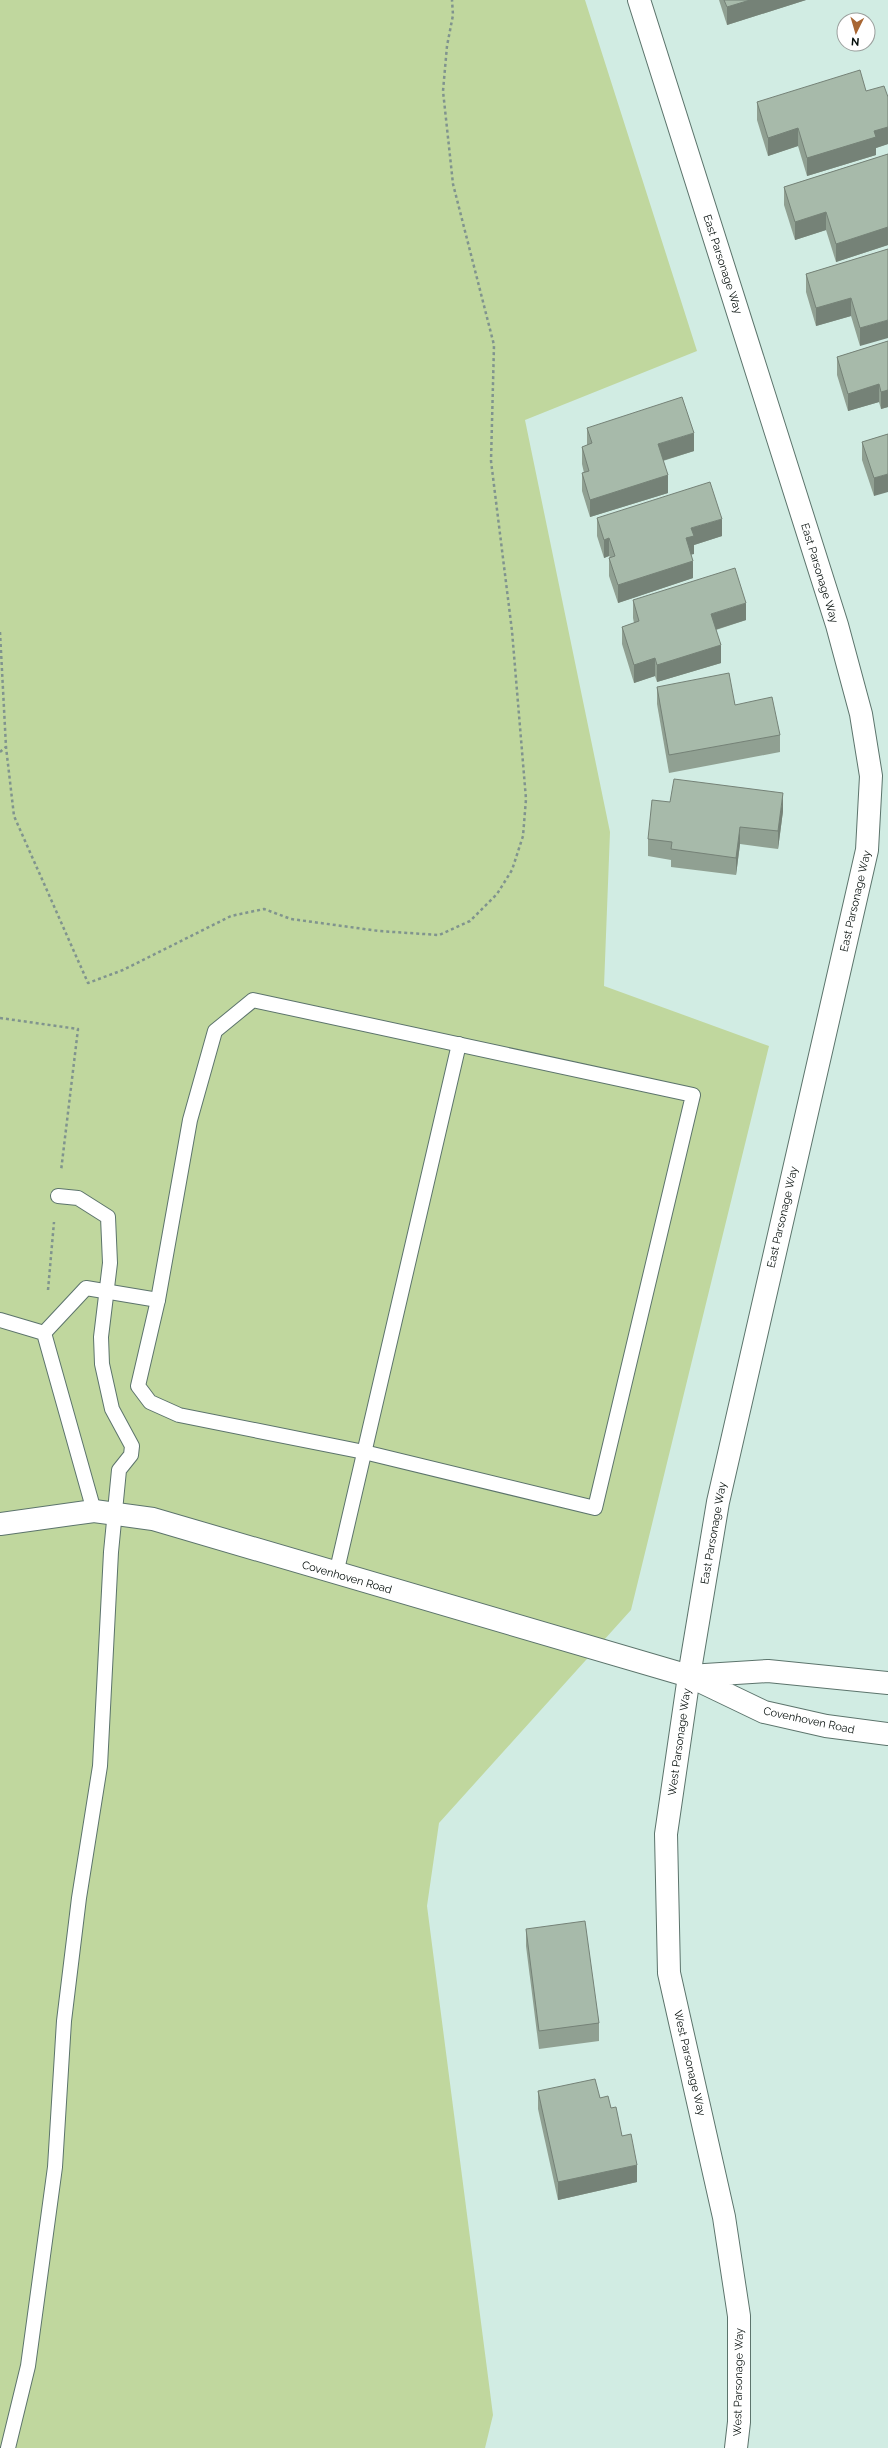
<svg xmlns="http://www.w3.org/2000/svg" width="888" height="2448" viewBox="0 0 888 2448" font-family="Raleway,sans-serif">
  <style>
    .green { fill: #c0d79e }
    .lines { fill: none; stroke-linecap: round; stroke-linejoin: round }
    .lane-casing { stroke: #5c746c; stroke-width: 16 }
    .street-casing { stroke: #5c746c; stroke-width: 24 }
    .path { stroke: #80948e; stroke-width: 2.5; stroke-dasharray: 3 3; stroke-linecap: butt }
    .lane { stroke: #fff; stroke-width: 14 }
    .street { stroke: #fff; stroke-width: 22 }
    .wall { fill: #90a092 }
    .shaded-wall { fill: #758277 }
    .building { fill: #a7baaa; stroke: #758277 }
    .labels { text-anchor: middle; stroke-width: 3; stroke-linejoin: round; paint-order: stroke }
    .street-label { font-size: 11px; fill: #050e0b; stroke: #fff }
  </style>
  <rect width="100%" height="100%" fill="#d1ece3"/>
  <polygon class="green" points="0,0 585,0 697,351 525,420 610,832 604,986 769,1046 631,1610 439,1823 427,1906 493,2415 485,2448 0,2448"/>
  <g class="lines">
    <defs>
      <g id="lane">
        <polygon points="253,1000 693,1095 595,1508 364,1452 179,1415 150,1402 138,1386 158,1300 190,1120 215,1031"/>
        <polyline points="0,1320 44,1333 94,1511"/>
        <polyline points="44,1333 86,1288 158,1300"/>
        <polyline points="336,1574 459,1044"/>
        <polyline points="8,2448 28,2366 55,2167 64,2021 79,1898 100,1766 111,1552 119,1470 131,1455 132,1446 112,1409 102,1364 101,1337 110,1263 108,1217 78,1198 58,1196"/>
      </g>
      <g id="street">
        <polyline points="639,0 837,625 861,714 871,776 867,850 718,1502 689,1676 666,1834 669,1973 724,2217 739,2316 739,2422 736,2448"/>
        <polyline points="0,1524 94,1511 153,1519 689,1676"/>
        <polyline points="888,1683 768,1671 689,1676 764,1712 826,1726 888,1734"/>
      </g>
    </defs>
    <use href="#lane" class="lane-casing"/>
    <use href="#street" class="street-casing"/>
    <g class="path">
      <polyline points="0,632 6,747 14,816 88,983 123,970 231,916 264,909 291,919 379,931 439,935 470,921 497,894 512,870 523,836 526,799 512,631 491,461 494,345 453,184 443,91 447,46 453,15 452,0"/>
      <polyline points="0,752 6,747"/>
      <polyline points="0,1018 78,1029 61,1171"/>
      <polyline points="48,1290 54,1222"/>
    </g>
    <use href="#lane" class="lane"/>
    <use href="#street" class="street"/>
  </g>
  <g class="wall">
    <polygon points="719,0 806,0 727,25"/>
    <polygon points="866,91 888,97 888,144 876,148 876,155 807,176 798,146 768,156 757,120 757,102"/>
    <polygon points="888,154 888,245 836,262 826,230 795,240 784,205 784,187"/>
    <polygon points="888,249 860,346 851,316 816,326 806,292 806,274"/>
    <polygon points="888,341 888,407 881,409 879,402 848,411 837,375 837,357"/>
    <polygon points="587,428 694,451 663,461 668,493 590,517 582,491 582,473 584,473 582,464 582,447 587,445"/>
    <polygon points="888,434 874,496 862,460 862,442"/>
    <polygon points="597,518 722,536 694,545 694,554 691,554 693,578 618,603 609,576 609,558 610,557 609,556 604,558 597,536"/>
    <polygon points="633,600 746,620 716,630 721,663 657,682 655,676 634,683 622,644 622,627 634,623 633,618"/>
    <polygon points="657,687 735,705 780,735 780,752 669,773 657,704"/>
    <polygon points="670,802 783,811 778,849 740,844 736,875 671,867 671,860 648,856 648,839"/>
    <polygon points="526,1929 599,2023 599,2041 539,2049 526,1946"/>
    <polygon points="538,2091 600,2098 611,2108 622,2136 637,2182 558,2200 538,2109"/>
  </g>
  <g class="shaded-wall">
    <polygon points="750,0 806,0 727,25 727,7"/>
    <polygon points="888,127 888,144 876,148 876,155 807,176 807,158 874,131"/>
    <polygon points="798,128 798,146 768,156 768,138"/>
    <polygon points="826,212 826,230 795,240 795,222"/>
    <polygon points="888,227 888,245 836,262 836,244"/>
    <polygon points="851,298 851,316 816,326 816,308"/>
    <polygon points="888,320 888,338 860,346 860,328"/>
    <polygon points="879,384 879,402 848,411 848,394"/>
    <polygon points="888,390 888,407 881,409 881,392"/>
    <polygon points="694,433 694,451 658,462 658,444"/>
    <polygon points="888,474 888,492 874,496 874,478"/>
    <polygon points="668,475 668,493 590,517 590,500"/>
    <polygon points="722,519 722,536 694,545 694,554 686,556 686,538 691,528"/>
    <polygon points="609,538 609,556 604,558 604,540"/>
    <polygon points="693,561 693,578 618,603 618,585"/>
    <polygon points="746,603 746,620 711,631 711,614"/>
    <polygon points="721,645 721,663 657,682 657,665"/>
    <polygon points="655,658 655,676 634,683 634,665"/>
    <polygon points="783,793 783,811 778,849 778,831"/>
    <polygon points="740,827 740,844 736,875 736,858"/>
    <polygon points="637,2165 637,2182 558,2200 558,2182"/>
  </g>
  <g class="building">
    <polygon points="724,0 750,0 727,7"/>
    <polygon points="860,70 866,91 884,86 888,97 888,127 874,131 876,137 807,158 798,128 768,138 757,102"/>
    <polygon points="888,154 888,227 836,244 826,212 795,222 784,187"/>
    <polygon points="888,249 888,320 860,328 851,298 816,308 806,274"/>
    <polygon points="888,341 888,390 881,392 879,384 848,394 837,357"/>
    <polygon points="682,397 694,433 658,444 668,475 590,500 582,473 589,471 582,447 592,443 587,428"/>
    <polygon points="888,434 888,474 874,478 862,442"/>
    <polygon points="710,482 722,519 691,528 694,536 686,538 693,561 618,585 609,558 615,556 609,538 604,540 597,518"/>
    <polygon points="735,568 746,603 711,614 721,645 657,665 655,658 634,665 622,627 639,621 633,600"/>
    <polygon points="729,673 735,705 772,697 780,735 669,755 657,687"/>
    <polygon points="674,779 783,793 778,831 740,827 736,858 671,849 672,842 648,839 652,800 670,802"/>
    <polygon points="585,1921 599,2023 539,2031 526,1929"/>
    <polygon points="595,2079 600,2098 608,2096 611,2108 616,2107 622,2136 631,2134 637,2165 558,2182 538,2091"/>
  </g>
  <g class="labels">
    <g class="street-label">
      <text transform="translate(723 264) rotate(72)" y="4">East Parsonage Way</text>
      <text transform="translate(820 573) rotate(73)" y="4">East Parsonage Way</text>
      <text transform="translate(855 901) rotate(-77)" y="4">East Parsonage Way</text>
      <text transform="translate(782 1217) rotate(-77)" y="4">East Parsonage Way</text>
      <text transform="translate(713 1533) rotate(-80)" y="4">East Parsonage Way</text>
      <text transform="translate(347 1577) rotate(16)" y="4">Covenhoven Road</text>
      <text transform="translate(809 1720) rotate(12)" y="4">Covenhoven Road</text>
      <text transform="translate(679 1742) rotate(-82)" y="4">West Parsonage Way</text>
      <text transform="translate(690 2063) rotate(77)" y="4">West Parsonage Way</text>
      <text transform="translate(738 2382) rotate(-89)" y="4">West Parsonage Way</text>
    </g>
  </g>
  <g transform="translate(856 32) rotate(185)"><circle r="19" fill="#ffffff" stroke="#9b9f9d"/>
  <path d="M0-3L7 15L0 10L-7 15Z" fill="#a86633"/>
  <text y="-6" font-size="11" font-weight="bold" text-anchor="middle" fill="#050e0b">N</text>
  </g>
</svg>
